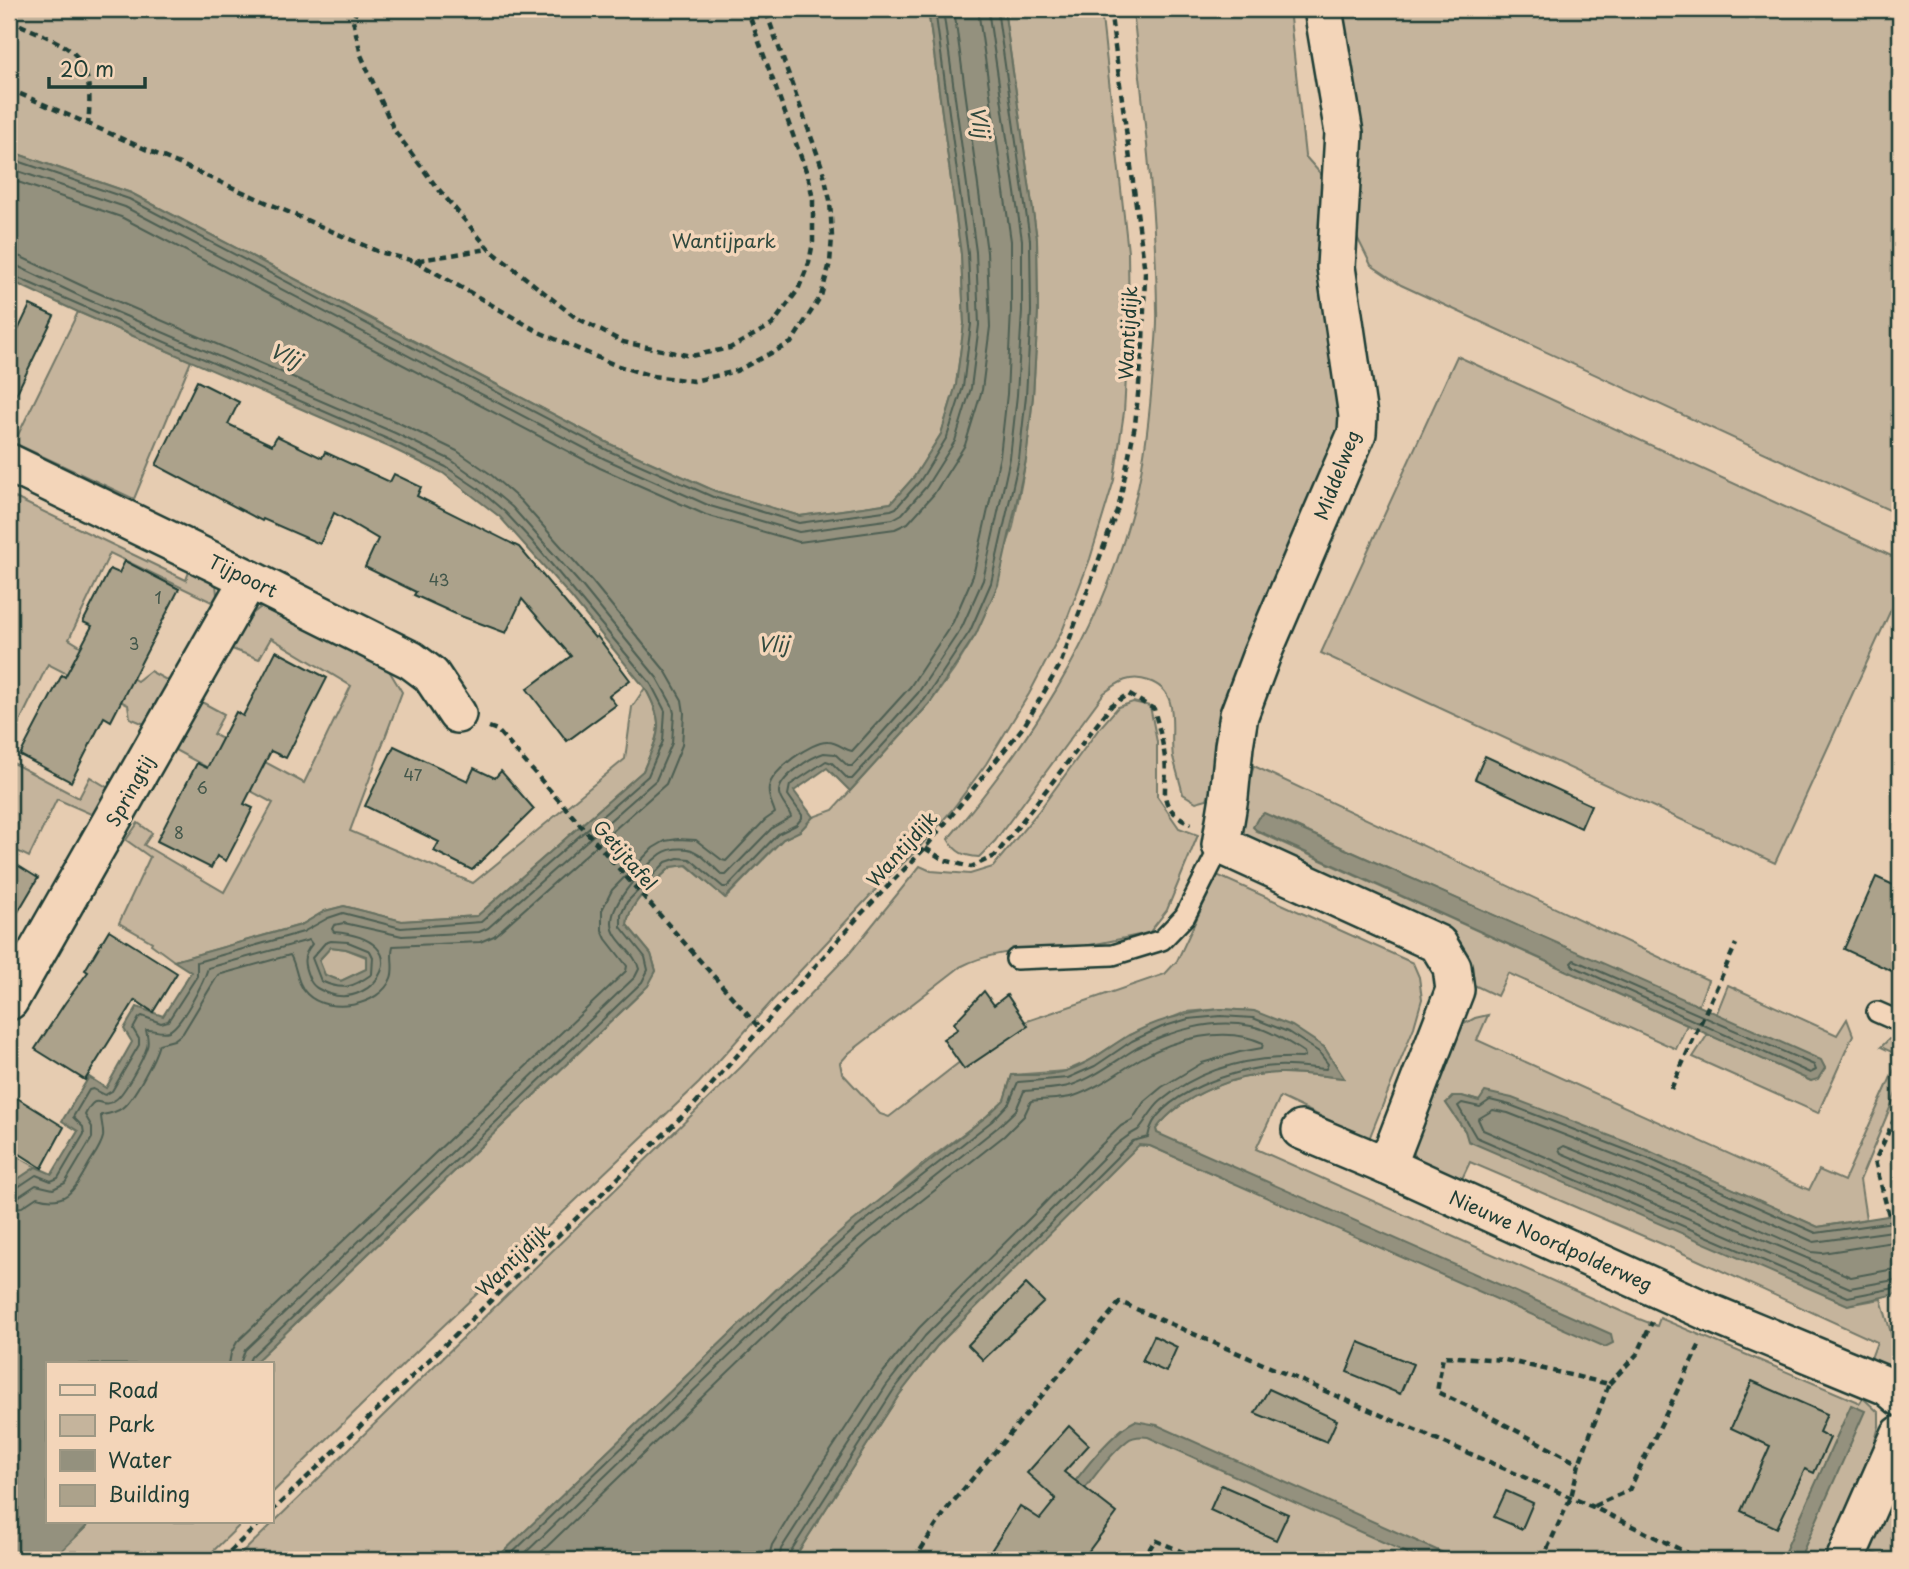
<svg xmlns="http://www.w3.org/2000/svg" width="1909" height="1569" viewBox="0 0 1909 1569" font-family="'Playpen Sans',sans-serif">
  <style>
    .green { fill: #c5b49c; stroke: #727868; stroke-width: 2 }
    .water { fill: #94917e; stroke: #656f60; stroke-width: 2; fill-rule: evenodd }
    .lines { fill: none; stroke-linecap: round; stroke-linejoin: round }
    .shore { stroke: #4e5f52; stroke-width: 2 }
    .building { fill: #aca28b; stroke: #1f3d34; stroke-width: 2 }
    .service-casing { stroke: #1f3d34; stroke-width: 24 }
    .minor-casing { stroke: #1f3d34; stroke-width: 42 }
    .path { stroke: #1f3d34; stroke-width: 4.5; stroke-dasharray: 7 5; stroke-linecap: butt }
    .service { stroke: #f3d5b9; stroke-width: 19 }
    .minor { stroke: #f3d5b9; stroke-width: 37 }
    .labels { text-anchor: middle; stroke-width: 7; stroke-linejoin: round; paint-order: stroke }
    .number-label { font-size: 16px; fill: #42564a }
    .park-label { font-size: 19px; fill: #30493e; stroke: #f3d5b9 }
    .street-label { font-size: 19px; fill: #1f3d34; stroke: #f3d5b9 }
    .water-label { font-size: 21px; font-style: italic; fill: #314a3f; stroke: #f3d5b9 }
  </style>
  <rect width="100%" height="100%" fill="#e6ccb1"/>
  <filter id="ink" filterUnits="userSpaceOnUse"><feTurbulence type="fractalNoise" baseFrequency=".0143" numOctaves="2"/><feDisplacementMap in="SourceGraphic" scale="14" xChannelSelector="R" yChannelSelector="G"/><feConvolveMatrix kernelMatrix="1 2 1 2 8 2 1 2 1" color-interpolation-filters="sRGB"/></filter>
  <g filter="url(#ink)">
    <g class="green">
      <polygon points="9,9 928,9 961,254 964,324 956,385 941,434 914,477 891,503 800,516 715,491 612,445 131,193 9,151"/>
      <path d="M 1004,9 L 1101,9 L 1128,252 L 1129,327 L 1124,412 L 1114,480 L 1090,559 L 1063,629 L 1029,694 L 986,764 L 952,810 L 917,850 L 880,885 L 773,1000 L 699,1083 L 420,1348 L 271,1494 L 271,1364 L 253,1364 L 642,992 L 656,971 L 651,954 L 627,925 C 628,902 656,882 671,867 L 686,865 L 726,898 L 783,839 L 800,831 L 813,817 L 833,810 L 930,703 L 954,670 L 976,634 L 1013,527 L 1026,460 L 1033,396 L 1038,311 L 1037,239 Z"/>
      <path d="M 1133,9 L 1289,9 L 1305,156 L 1327,181 L 1341,409 L 1335,446 L 1207,799 L 1196,802 L 1183,794 C 1180,782 1176,769 1173,757 C 1169,729 1182,692 1149,681 C 1130,674 1119,682 1104,693 L 995,841 L 979,857 C 964,856 956,853 948,839 C 1029,743 1096,642 1130,519 C 1143,475 1148,429 1152,384 C 1154,359 1158,334 1157,310 C 1156,209 1143,109 1133,9 Z"/>
      <polygon points="1332,9 1900,9 1900,515 1401,285 1371,265 1356,235"/>
      <polygon points="78,312 191,361 134,499 14,443"/>
      <polygon points="1457,356 1900,560 1900,590 1775,863 1321,653"/>
      <polygon points="9,495 186,580 190,569 216,584 218,605 110,553 69,639 137,681 150,671 174,684 154,728 130,718 128,705 48,664 9,744"/>
      <path d="M 261,607 L 382,659 L 402,692 L 350,831 L 473,883 L 625,759 L 632,707 L 645,688 C 666,725 659,733 643,771 L 477,916 L 402,921 L 344,906 L 325,911 L 301,925 L 174,961 L 151,944 L 152,942 L 119,923 L 150,857 L 126,840 L 138,823 L 152,833 L 144,845 L 224,892 L 273,803 L 175,750 L 198,700 L 224,714 L 213,734 L 304,783 L 351,686 L 271,638 L 259,659 L 232,649 L 238,625 Z"/>
      <path d="M 1133,702 L 1150,706 L 1157,742 L 1157,796 L 1179,828 L 1198,835 L 1167,910 L 1149,933 C 1127,937 1106,943 1084,946 C 1043,951 998,947 960,967 L 849,1053 L 840,1063 L 842,1073 L 880,1114 L 889,1117 L 1001,1030 L 1165,974 L 1177,961 L 1217,875 L 1413,963 L 1419,977 L 1422,999 L 1414,1027 L 1369,1139 L 1280,1097 L 1256,1149 L 1634,1317 L 1657,1326 L 1660,1318 L 1860,1403 L 1863,1398 L 1879,1413 L 1879,1426 L 1874,1445 L 1824,1560 L 793,1560 L 899,1395 L 937,1346 L 1138,1145 L 1150,1146 L 1237,1184 L 1157,1133 L 1156,1129 C 1183,1094 1234,1075 1277,1073 C 1299,1072 1322,1076 1343,1078 L 1324,1047 L 1254,1011 L 1221,1009 L 1186,1012 L 1129,1035 L 1091,1060 L 1066,1071 L 1012,1075 L 1004,1100 L 987,1116 L 924,1163 L 784,1282 L 495,1560 L 235,1560 L 741,1067 L 849,954 L 920,866 L 931,871 L 970,874 L 993,867 L 1038,812 L 1098,730 L 1118,707 Z"/>
      <polygon points="9,761 79,798 90,777 115,792 100,818 57,799 29,857 9,847"/>
      <polygon points="1254,766 1708,980 1698,1007 1272,816 1256,831 1687,1025 1676,1049 1508,973 1497,996 1474,985 1469,960 1443,933 1237,833 1236,821"/>
      <polygon points="331,947 346,949 366,957 367,969 341,981 325,975 319,960"/>
      <polygon points="1728,985 1837,1035 1847,1019 1853,1035 1818,1113 1693,1057 1708,1034 1811,1081 1825,1068 1820,1060 1716,1015"/>
      <path d="M 1488,1015 L 1477,1040 L 1809,1190 L 1819,1170 L 1844,1181 L 1900,1057 L 1900,1084 L 1860,1180 L 1866,1219 L 1818,1227 L 1643,1149 L 1462,1096 L 1446,1103 L 1465,1131 L 1848,1305 L 1881,1299 L 1896,1350 L 1900,1378 L 1870,1361 L 1877,1342 L 1676,1250 L 1470,1162 L 1460,1183 C 1435,1171 1406,1166 1411,1132 L 1462,1025 L 1475,1018 Z"/>
      <polygon points="1889,1039 1900,1041 1900,1056 1881,1047"/>
      <polygon points="9,1152 36,1167 9,1185"/>
      <polygon points="1900,1469 1900,1544 1893,1560 1891,1560 1867,1550"/>
      <polygon points="91,1522 243,1522 204,1560 52,1560"/>
    </g>
    <g class="water">
      <path d="M 928,9 L 1004,9 L 1037,239 L 1038,311 L 1033,396 L 1026,460 L 998,585 L 976,634 L 930,703 L 850,791 L 827,768 L 794,791 L 813,817 L 800,831 L 783,839 L 725,898 L 687,865 L 671,867 C 656,882 628,902 627,925 L 651,954 L 656,971 L 648,986 L 253,1364 L 47,1364 L 47,1522 L 91,1522 L 52,1560 L 9,1560 L 9,1185 L 36,1167 L 52,1174 L 78,1131 L 62,1121 L 89,1077 L 106,1088 L 132,1042 L 124,1029 L 137,1007 L 163,1016 L 191,972 L 174,961 L 301,925 L 325,911 L 344,906 L 402,921 L 477,916 L 643,771 C 659,733 666,725 645,688 L 571,597 L 500,517 L 443,473 L 389,447 L 78,312 L 9,280 L 9,151 L 131,193 L 612,445 L 715,491 L 800,516 L 891,503 L 914,477 L 941,434 L 956,385 L 964,324 L 961,254 ZM 331,947 L 346,949 L 366,956 L 366,969 L 341,981 L 325,975 L 319,960 Z"/>
      <polygon points="1264,813 1821,1060 1825,1068 1818,1079 1811,1081 1256,830 1253,827 1258,818"/>
      <path d="M 1221,1009 L 1254,1011 L 1292,1026 L 1324,1047 L 1344,1078 C 1322,1076 1299,1072 1278,1073 C 1234,1075 1183,1094 1156,1129 L 1157,1133 L 1611,1334 L 1613,1343 L 1605,1347 L 1150,1146 L 1139,1145 L 937,1346 L 899,1395 L 793,1560 L 495,1560 L 784,1282 L 852,1222 L 987,1116 L 1004,1100 L 1012,1075 C 1030,1075 1049,1076 1066,1071 C 1089,1064 1107,1048 1128,1036 C 1157,1019 1188,1012 1221,1009 Z"/>
      <polygon points="1485,1092 1512,1098 1649,1151 1818,1227 1900,1214 1900,1293 1848,1305 1468,1141 1465,1131 1446,1103 1453,1096 1462,1096 1479,1101"/>
      <polygon points="1851,1405 1865,1411 1799,1560 1781,1560"/>
      <path d="M 1135,1421 L 1157,1425 L 1459,1560 L 1423,1560 L 1148,1437 C 1140,1436 1133,1436 1127,1441 C 1096,1466 1060,1526 1038,1560 L 1021,1560 C 1043,1526 1100,1437 1135,1421 Z"/>
    </g>
    <g class="lines">
      <g class="shore">
        <polyline points="9,158 129,199 609,451 713,497 799,523 891,510 896,508 920,481 947,437 963,387 971,324 968,253 935,9"/>
        <polyline points="9,168 125,207 605,459 710,506 799,532 893,519 902,514 926,487 955,441 971,388 979,325 976,252 943,9"/>
        <polyline points="9,179 121,217 600,468 706,515 799,542 895,529 908,523 934,494 965,445 982,390 990,327 987,252 954,9"/>
        <path d="M 9,255 L 21,257 L 89,289 L 399,423 L 457,451 L 489,473 L 520,500 L 591,580 L 666,672 L 682,700 L 684,713 L 682,745 L 666,784 L 494,936 L 480,942 L 393,946 C 390,956 395,968 391,978 C 380,1007 328,1015 307,994 C 296,983 297,966 290,955 L 218,975 L 183,1033 L 174,1040 L 159,1044 C 155,1059 134,1099 122,1108 C 116,1113 108,1114 101,1115 C 101,1122 104,1130 103,1137 C 101,1146 95,1154 90,1162 C 76,1186 69,1207 37,1197 L 22,1207 L 9,1209"/>
        <path d="M 9,265 L 17,266 L 84,298 L 395,433 L 451,460 L 482,482 L 512,507 L 583,587 L 657,678 L 672,705 L 674,713 L 672,743 L 656,780 L 488,928 L 479,932 L 402,936 L 344,923 L 334,925 L 332,929 L 334,932 C 422,940 373,1009 330,994 C 320,990 313,988 309,978 C 303,964 302,956 312,944 L 309,940 L 208,968 C 204,981 182,1025 169,1031 C 161,1034 153,1029 146,1030 C 147,1035 149,1041 147,1047 C 144,1057 124,1095 115,1100 C 99,1112 98,1088 85,1115 L 92,1127 L 92,1138 L 65,1183 L 53,1189 L 36,1185 L 18,1197 L 9,1199"/>
        <polyline points="9,274 392,441 446,467 477,488 505,512 532,541 651,684 665,711 663,741 648,776 481,922 401,928 343,913 328,918 303,932 197,962 197,976 168,1021 161,1023 142,1016 139,1018 133,1029 139,1039 139,1045 112,1091 105,1095 93,1089 89,1090 73,1117 83,1127 84,1134 58,1178 51,1181 36,1175 15,1189 9,1190"/>
        <path d="M 331,941 L 348,942 L 370,951 L 373,957 L 372,974 C 352,988 343,991 321,981 L 312,958 L 325,943 Z"/>
        <polygon points="1574,960 1814,1065 1816,1070 1810,1073 1573,966 1571,963"/>
        <polyline points="1900,1221 1816,1233 1647,1158 1510,1105 1490,1100 1480,1107 1462,1103 1458,1106 1476,1137 1848,1297 1900,1287"/>
        <polyline points="1900,1230 1814,1242 1644,1166 1508,1113 1493,1110 1478,1119 1483,1130 1850,1288 1900,1279"/>
        <polyline points="1900,1241 1822,1253 1811,1252 1640,1176 1564,1146 1559,1149 1561,1153 1851,1277 1900,1268"/>
        <path d="M 229,1364 L 231,1353 L 237,1342 L 626,971 L 627,966 L 606,939 L 602,930 L 602,910 L 612,890 L 653,848 L 665,841 L 678,839 L 696,840 L 722,860 L 726,861 L 765,820 L 775,813 C 773,805 767,797 769,787 C 771,771 811,741 828,742 C 838,742 844,750 852,751 L 910,687 L 953,622 L 973,576 L 1000,456 L 1007,394 L 1011,310 L 1011,241 L 978,9"/>
        <path d="M 240,1364 L 245,1350 L 635,977 L 639,969 C 635,951 612,941 612,923 C 611,902 645,866 661,854 C 668,849 679,848 688,849 C 700,851 713,867 722,875 L 726,875 L 772,828 L 791,817 C 789,809 780,802 779,793 C 778,778 811,757 824,753 L 835,754 L 848,766 L 852,766 L 918,693 L 962,627 L 983,580 L 1010,458 L 1017,395 L 1022,311 L 1022,240 L 988,9"/>
        <polyline points="248,1364 251,1357 642,982 648,970 645,957 621,927 621,915 627,902 666,862 678,858 690,859 723,887 727,887 778,834 796,825 802,818 802,815 788,795 790,785 826,761 832,763 848,779 852,779 925,699 970,631 991,583 1019,459 1026,396 1031,311 1030,240 997,9"/>
        <path d="M 505,1560 L 789,1287 L 857,1227 L 992,1121 L 1009,1103 L 1018,1082 L 1068,1078 L 1095,1066 L 1132,1041 L 1162,1027 L 1188,1019 L 1221,1016 L 1253,1018 L 1288,1032 L 1319,1052 L 1328,1064 L 1326,1069 C 1310,1068 1293,1065 1277,1066 C 1240,1067 1154,1094 1148,1137 L 1133,1141 L 932,1342 L 893,1391 L 789,1554 L 787,1560"/>
        <path d="M 518,1560 L 795,1293 L 863,1234 L 998,1127 L 1016,1110 L 1024,1091 C 1040,1089 1057,1090 1072,1085 C 1096,1077 1115,1061 1137,1048 C 1170,1031 1213,1018 1251,1026 C 1270,1030 1288,1042 1304,1052 L 1305,1056 L 1302,1058 C 1251,1056 1201,1068 1161,1101 C 1153,1107 1142,1127 1138,1130 C 1124,1137 1116,1145 1105,1156 L 925,1336 L 886,1386 L 781,1549 L 779,1560"/>
        <path d="M 533,1560 L 802,1301 L 869,1242 L 1004,1136 L 1024,1116 L 1031,1101 C 1045,1099 1060,1100 1074,1096 C 1098,1088 1118,1072 1140,1059 C 1174,1039 1225,1025 1263,1043 L 1262,1048 L 1240,1052 L 1202,1063 L 1162,1087 L 1144,1102 L 1132,1120 L 1121,1126 L 1097,1149 L 1034,1214 L 919,1328 L 877,1380 L 818,1470 L 772,1545 L 768,1560"/>
      </g>
    </g>
    <g class="building">
      <polygon points="30,305 54,316 9,409 9,349"/>
      <polygon points="197,381 239,402 228,424 272,445 277,436 322,458 325,452 390,482 394,474 421,487 417,496 519,547 595,638 597,636 630,680 609,696 616,705 567,741 527,689 571,656 522,599 506,633 458,615 414,595 416,592 365,567 378,539 334,513 320,544 263,519 262,521 156,465"/>
      <polygon points="125,561 179,589 111,721 104,717 71,782 20,755 62,675 65,677 92,626 83,622 110,569 119,573"/>
      <polygon points="276,651 327,678 286,758 271,751 244,804 253,808 240,834 226,861 217,856 211,868 157,841 197,763 207,768 236,712 243,716"/>
      <polygon points="394,746 468,781 474,768 495,778 501,771 534,809 472,870 434,851 439,842 365,806"/>
      <polygon points="1485,756 1591,805 1581,828 1475,779"/>
      <polygon points="9,860 38,878 9,927"/>
      <polygon points="1876,877 1900,888 1900,975 1844,949"/>
      <polygon points="109,930 177,973 153,1012 135,1000 85,1080 35,1049 65,1003 88,972 85,970"/>
      <polygon points="984,991 994,1005 1007,995 1028,1026 964,1069 943,1039 958,1029 954,1023"/>
      <polygon points="9,1093 64,1127 42,1168 9,1147"/>
      <polygon points="1026,1284 1044,1302 983,1360 968,1345"/>
      <polygon points="1154,1336 1177,1347 1166,1372 1142,1361"/>
      <polygon points="1359,1342 1413,1364 1400,1394 1347,1372"/>
      <polygon points="1752,1381 1827,1414 1819,1432 1830,1438 1814,1473 1805,1469 1777,1528 1741,1511 1770,1446 1731,1428"/>
      <polygon points="1269,1389 1337,1420 1327,1442 1255,1413"/>
      <polygon points="1069,1426 1089,1445 1064,1472 1117,1513 1082,1560 985,1560 1020,1506 1040,1519 1056,1499 1027,1473"/>
      <polygon points="1221,1485 1288,1514 1276,1540 1210,1510"/>
      <polygon points="1506,1491 1533,1503 1522,1529 1494,1517"/>
    </g>
    <g class="lines">
      <defs>
        <g id="service">
          <polyline points="1016,959 1113,955 1162,940 1185,916 1221,845"/>
          <polyline points="1877,1012 1900,1022"/>
        </g>
        <g id="minor">
          <polyline points="1323,9 1344,133 1336,267 1358,416 1357,433 1262,654 1239,715 1234,746 1229,797 1221,845 1438,944 1452,967 1455,990 1387,1166"/>
          <polyline points="9,463 249,579 411,660 431,675 457,714"/>
          <polyline points="9,1001 249,579"/>
          <polyline points="1301,1130 1387,1166 1715,1315 1887,1386 1900,1397"/>
          <polyline points="1845,1560 1900,1435"/>
        </g>
      </defs>
      <use href="#service" class="service-casing"/>
      <use href="#minor" class="minor-casing"/>
      <g class="path">
        <polyline points="357,9 353,20 361,55 394,130 435,185 489,249 575,317 623,342 691,356 730,348 772,325 798,290 809,263 813,242 813,200 809,179 747,9"/>
        <path d="M 9,20 C 70,48 96,48 88,125"/>
        <polyline points="9,89 379,252 414,261 488,249"/>
        <polyline points="415,261 539,332 615,365 652,376 694,381 736,371 791,343 821,296 830,263 832,237 830,200 822,167 765,9"/>
        <polyline points="489,727 497,730 761,1030"/>
        <path d="M 925,848 L 944,860 L 971,867 L 995,856 L 1112,705 L 1128,694 L 1154,709 C 1158,725 1163,742 1165,758 C 1169,793 1153,804 1191,824"/>
        <polyline points="1671,1089 1736,944"/>
        <polyline points="1900,1107 1875,1161 1900,1258"/>
        <polyline points="1609,1384 1638,1353 1652,1322"/>
        <polyline points="1594,1506 1629,1490 1700,1344"/>
        <polyline points="271,1512 693,1106 860,915 925,848 1024,726 1060,665 1119,505 1135,425 1143,344 1145,272 1110,9"/>
        <polyline points="221,1560 261,1522"/>
        <polyline points="914,1560 947,1509 1120,1302 1593,1507 1702,1560"/>
        <polyline points="1143,1560 1155,1540 1201,1560"/>
        <polyline points="1542,1560 1571,1497 1579,1464 1609,1384 1505,1360 1443,1356 1437,1392 1485,1414 1579,1464"/>
      </g>
      <use href="#service" class="service"/>
      <use href="#minor" class="minor"/>
    </g>
  </g>
  <g class="labels">
    <g class="number-label">
      <text x="439" y="586">43</text>
      <text x="158" y="604">1</text>
      <text x="134" y="650">3</text>
      <text x="413" y="781">47</text>
      <text x="202" y="794">6</text>
      <text x="179" y="839">8</text>
    </g>
    <g class="park-label">
      <text x="724" y="248">Wantijpark</text>
    </g>
    <g class="street-label">
      <text transform="translate(1128 333) rotate(-87)" y="7">Wantijdijk</text>
      <text transform="translate(1337 475) rotate(-69)" y="7">Middelweg</text>
      <text transform="translate(243 576) rotate(26)" y="7">Tijpoort</text>
      <text transform="translate(130 791) rotate(-61)" y="7">Springtij</text>
      <text transform="translate(902 849) rotate(-48)" y="7">Wantijdijk</text>
      <text transform="translate(625 855) rotate(49)" y="7">Getijtafel</text>
      <text transform="translate(1551 1241) rotate(24)" y="7">Nieuwe Noordpolderweg</text>
      <text transform="translate(513 1260) rotate(-44)" y="7">Wantijdijk</text>
    </g>
    <g class="water-label">
      <text transform="translate(979 122) rotate(80)" y="7">Vlij</text>
      <text transform="translate(285 356) rotate(24)" y="7">Vlij</text>
      <text x="773" y="652">Vlij</text>
    </g>
  </g>
  <rect width="1909" height="1569" fill="none" stroke="#f3d5b9" stroke-width="35"/>
  <rect x="18" y="18" width="1874" height="1534" fill="none" stroke="#1f3d34" stroke-width="2.5" filter="url(#ink)"/>
  <rect x="46" y="1362" width="228" height="161" fill="#f3d5b9" stroke="#9e9884" stroke-width="2"/>
  <rect x="60" y="1385" width="35" height="10" fill="#f3d5b9" stroke="#9e9884" stroke-width="2"/>
  <text x="108" y="1398" font-size="21" fill="#1f3d34">Road</text>
  <rect x="60" y="1415" width="35" height="21" fill="#c5b49c" stroke="#9e9884" stroke-width="2"/>
  <text x="108" y="1432" font-size="21" fill="#1f3d34">Park</text>
  <rect x="60" y="1450" width="35" height="21" fill="#94917e" stroke="#9e9884" stroke-width="2"/>
  <text x="108" y="1468" font-size="21" fill="#1f3d34">Water</text>
  <rect x="60" y="1485" width="35" height="21" fill="#aca28b" stroke="#9e9884" stroke-width="2"/>
  <text x="108" y="1502" font-size="21" fill="#1f3d34">Building</text>
  <path d="M49 77v10h96v-10" fill="none" stroke="#1f3d34" stroke-width="3.5"/>
  <text x="60" y="77" font-size="21" fill="#1f3d34" stroke="#f3d5b9" stroke-width="5" paint-order="stroke">20 m</text>
</svg>
